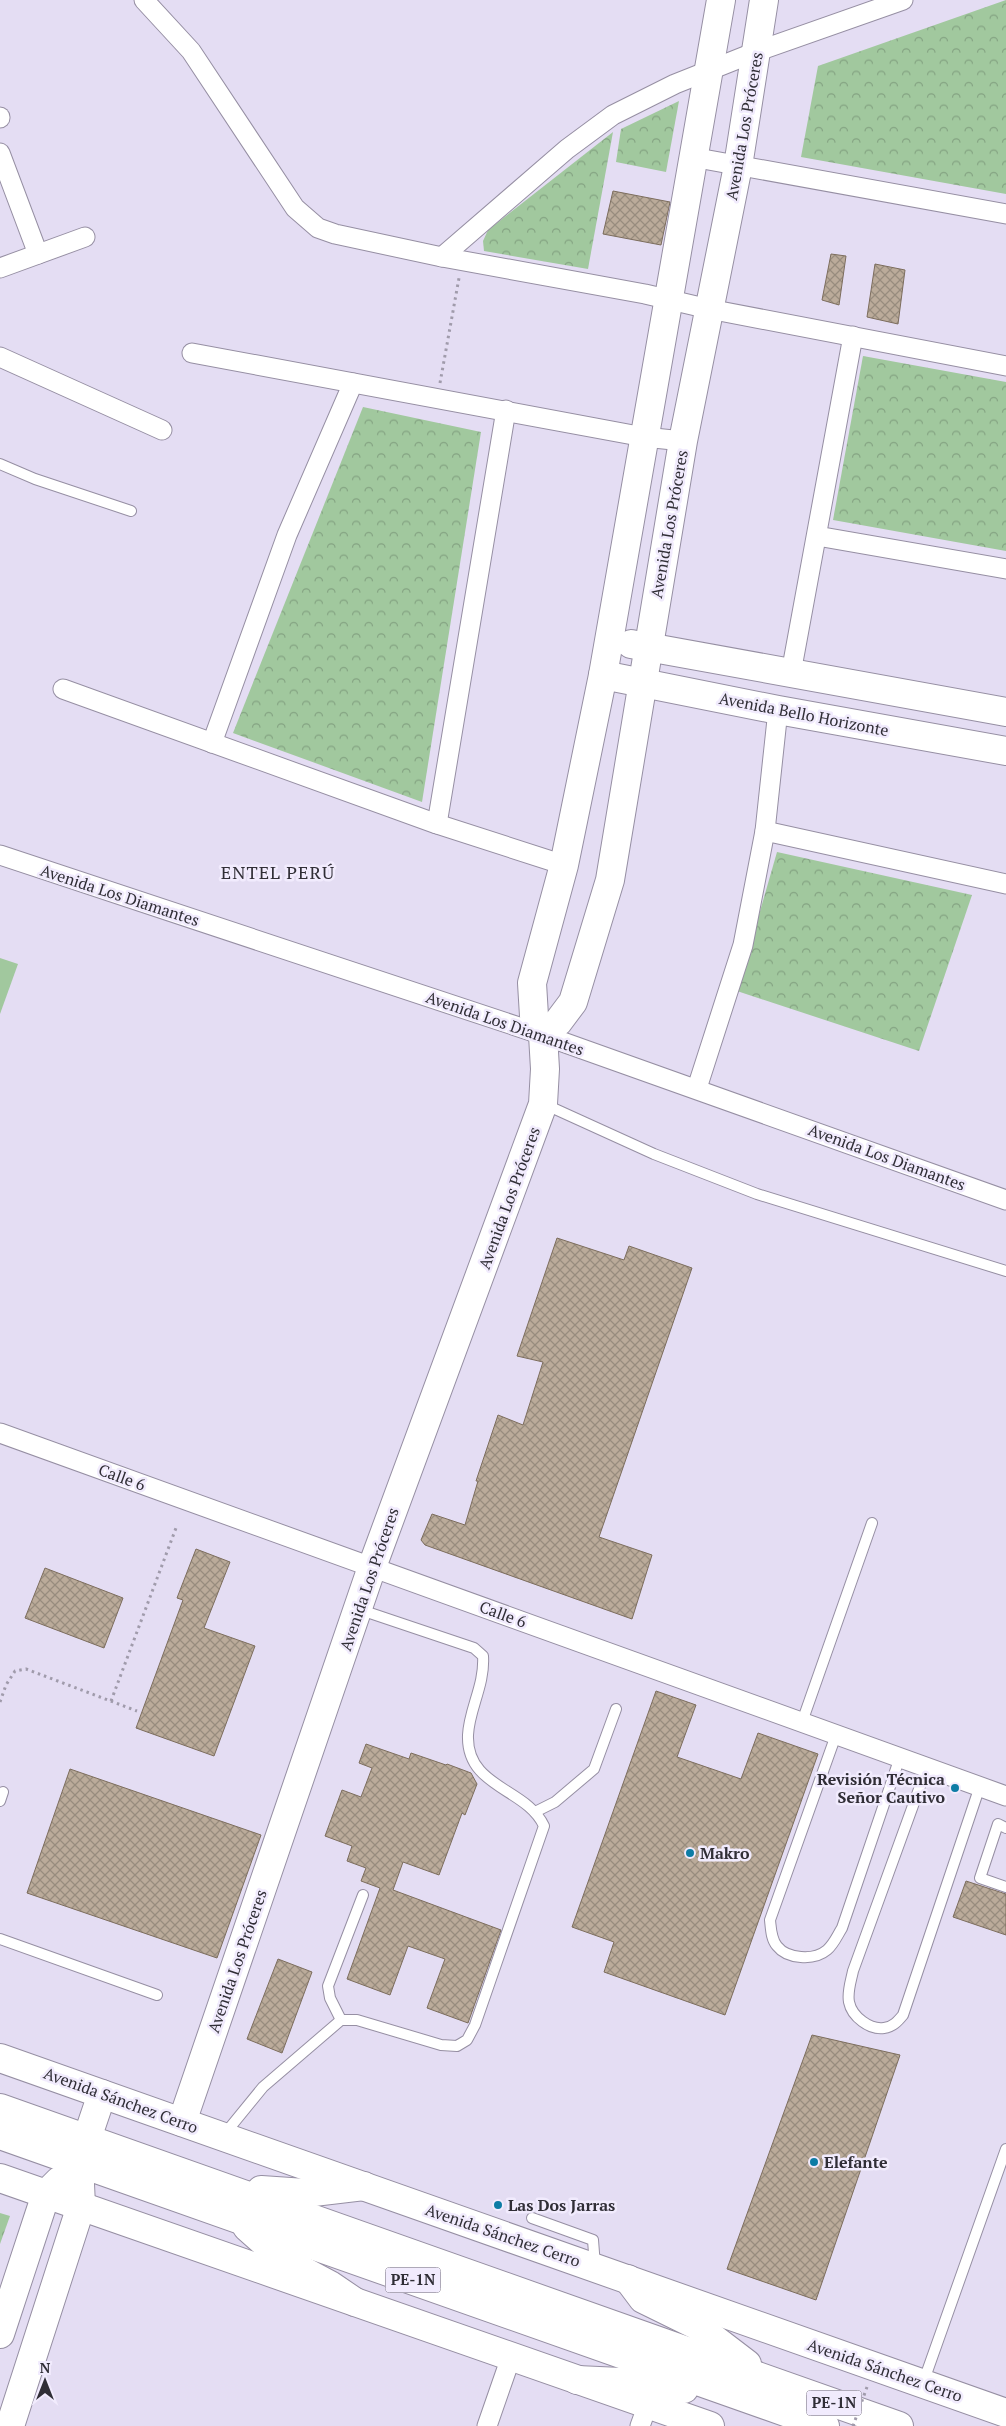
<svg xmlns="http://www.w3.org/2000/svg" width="1006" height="2426" viewBox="0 0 1006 2426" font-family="'PT Serif',serif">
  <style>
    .forest { fill: url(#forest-crowns) }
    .garden { fill: #a1c89e }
    .building { fill: url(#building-cross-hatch); stroke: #7c6d5d }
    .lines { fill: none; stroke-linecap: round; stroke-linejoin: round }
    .lane-casing { stroke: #968fa3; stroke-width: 12 }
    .street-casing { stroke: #968fa3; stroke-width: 21 }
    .secondary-casing { stroke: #968fa3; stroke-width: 30 }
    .highway-casing { stroke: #968fa3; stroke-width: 30 }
    .path { stroke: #a09bab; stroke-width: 3; stroke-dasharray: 2.5 4; stroke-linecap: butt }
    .lane { stroke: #fff; stroke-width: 10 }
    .street { stroke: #fff; stroke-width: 19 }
    .secondary { stroke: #fff; stroke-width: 28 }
    .highway { stroke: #fff; stroke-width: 28 }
    .path-bridge { stroke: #a09bab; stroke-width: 3; stroke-dasharray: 2.5 4; stroke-linecap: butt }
    .poi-dot { fill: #0d7ca5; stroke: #f1ebfd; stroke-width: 2 }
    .labels { text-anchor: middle; stroke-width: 5; stroke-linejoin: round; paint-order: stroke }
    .shield { fill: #f1ebfd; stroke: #6a6772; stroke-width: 1 }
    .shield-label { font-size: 15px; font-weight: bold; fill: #302e36 }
    .street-label { font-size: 16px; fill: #302e36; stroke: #f1ebfd }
    .poi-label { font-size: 16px; font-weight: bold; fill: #302e36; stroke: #f1ebfd; text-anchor: start }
    .neighbourhood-label { font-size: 18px; letter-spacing: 1px; fill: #302e36; stroke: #f1ebfd }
  </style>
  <defs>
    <pattern id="forest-crowns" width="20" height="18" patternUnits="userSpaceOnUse" patternTransform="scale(1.25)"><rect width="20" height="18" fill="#a1c89e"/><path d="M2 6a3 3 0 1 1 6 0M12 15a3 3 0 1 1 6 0" fill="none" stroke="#84a382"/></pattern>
    <pattern id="building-cross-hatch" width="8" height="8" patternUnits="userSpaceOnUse" patternTransform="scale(1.25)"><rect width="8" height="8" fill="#bbab9a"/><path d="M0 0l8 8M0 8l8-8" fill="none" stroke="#988c7e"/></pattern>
  </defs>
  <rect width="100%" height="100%" fill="#e4ddf3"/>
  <g class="forest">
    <polygon points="1006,0 1006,194 801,157 818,66"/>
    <polygon points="679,101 666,172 616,162 621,129"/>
    <polygon points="613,132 588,269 484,251 483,241 488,230"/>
    <polygon points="863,356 1006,382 1006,551 833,520"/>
    <polygon points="363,407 481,432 422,802 233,733"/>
    <polygon points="777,852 972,895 919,1051 737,991"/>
    <polygon points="0,2213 10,2216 0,2244"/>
  </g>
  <polygon class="garden" points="0,958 18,964 0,1014"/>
  <g class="building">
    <polygon points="613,191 670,202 661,245 603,234"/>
    <polygon points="831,254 846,256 839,305 822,300"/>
    <polygon points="875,264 905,270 898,324 867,317"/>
    <polygon points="557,1238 624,1260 629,1246 692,1268 599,1537 652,1555 632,1619 425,1545 421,1540 432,1514 465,1525 478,1481 476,1481 498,1415 523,1425 543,1362 517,1356"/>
    <polygon points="196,1549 230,1562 204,1628 255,1646 214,1756 136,1728 183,1600 177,1598"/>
    <polygon points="45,1568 123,1598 104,1648 25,1618"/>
    <polygon points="656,1691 696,1705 677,1757 741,1779 758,1733 818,1754 725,2015 604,1972 614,1942 572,1927"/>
    <polygon points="366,1744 409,1759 411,1753 446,1765 447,1764 471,1773 477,1784 465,1815 462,1813 439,1875 403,1862 393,1890 501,1930 468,2023 427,2008 445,1959 408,1946 390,1995 347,1979 380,1888 361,1881 366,1868 347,1861 352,1846 325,1836 342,1790 361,1797 372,1768 359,1763"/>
    <polygon points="70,1769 261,1835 217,1958 27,1893"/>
    <polygon points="966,1881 1006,1894 1006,1935 953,1917"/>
    <polygon points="278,1959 312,1972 282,2053 247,2039"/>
    <polygon points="812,2035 900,2055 816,2300 727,2269"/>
  </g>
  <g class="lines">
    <defs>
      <g id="lane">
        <polyline points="0,464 35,479 131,511"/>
        <polyline points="544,1104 654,1154 757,1194 1006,1271"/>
        <polyline points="802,1722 872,1523"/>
        <path d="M 836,1735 L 770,1920 C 771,1929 771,1939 777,1946 C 787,1959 814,1961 827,1950 C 834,1944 837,1936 842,1928 L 900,1757"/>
        <path d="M 927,1767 L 853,1971 C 851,1981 847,1992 849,2002 C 852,2017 870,2030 884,2028 C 893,2027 898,2021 903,2015 L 980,1786"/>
        <polyline points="0,1801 3,1792"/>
        <polyline points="535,1812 555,1802 594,1769 616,1709"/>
        <polyline points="1006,1828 998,1824 980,1878 1006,1887"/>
        <polyline points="0,1939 157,1995"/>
        <polyline points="341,2020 330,1998 328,1986 363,1895"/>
        <path d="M 223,2136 L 263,2087 L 341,2020 L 357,2020 L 441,2045 L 457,2046 L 467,2040 L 475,2025 L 544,1826 C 527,1788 466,1788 468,1735 C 469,1709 485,1685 483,1656 L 474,1648 L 358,1609"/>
        <polyline points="532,2218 593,2240 595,2266"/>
        <polyline points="923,2383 1006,2149"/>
      </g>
      <g id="street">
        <polyline points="144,0 191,51 295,208 318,228 335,234 442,257 645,294 709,309 1006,366"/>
        <polyline points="0,117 0,118"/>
        <polyline points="0,153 38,254"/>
        <polyline points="692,157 1006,214"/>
        <polyline points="442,257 567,149 613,115 675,84 758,51 903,0"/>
        <polyline points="0,268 85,237"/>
        <polyline points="192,353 644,437 683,441"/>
        <polyline points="0,357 162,430"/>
        <polyline points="817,536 1006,569"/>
        <polyline points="791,673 853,336"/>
        <polyline points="63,689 437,824 564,865"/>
        <polyline points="212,743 287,535 353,383"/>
        <polyline points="437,824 506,410"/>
        <polyline points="765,831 1006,884"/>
        <polyline points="0,855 543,1035 1006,1200"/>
        <polyline points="697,1088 743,945 765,831 778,710"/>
        <polyline points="0,1433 1006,1796"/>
        <polyline points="487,2426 511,2357"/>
        <polyline points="640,2426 648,2404"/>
      </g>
      <g id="secondary">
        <polyline points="631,644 1006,712"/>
        <polyline points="603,675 778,710 1006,751"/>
        <polyline points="543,1035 558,1022 573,1002 610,880 683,441 738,166 764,0"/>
        <polyline points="0,2058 1006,2413"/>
        <polyline points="182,2122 372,1567 543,1104 545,1069 543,1035 534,1016 532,983 564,865 603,675 721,0"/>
        <polyline points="0,2178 710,2426"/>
        <polyline points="0,2334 46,2194 59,2181"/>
        <polyline points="10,2426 81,2206 79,2162 102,2094"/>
      </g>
      <g id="highway">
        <polyline points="0,2108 899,2426"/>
        <polyline points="0,2135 825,2426"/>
        <polyline points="261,2190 305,2193 364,2186"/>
        <polyline points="247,2227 285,2261 330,2285 355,2302"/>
        <polyline points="628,2279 643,2299 696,2325 747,2364"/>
        <polyline points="577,2380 664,2384 684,2389"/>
      </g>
    </defs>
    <use href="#lane" class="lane-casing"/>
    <use href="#street" class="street-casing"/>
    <use href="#secondary" class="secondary-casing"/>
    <use href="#highway" class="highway-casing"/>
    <g class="path">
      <polyline points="440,383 459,278"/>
      <polyline points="111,1701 176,1528"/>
      <polyline points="0,1702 6,1685 15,1671 26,1669 137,1711"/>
    </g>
    <use href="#lane" class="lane"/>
    <use href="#street" class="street"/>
    <use href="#secondary" class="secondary"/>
    <use href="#highway" class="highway"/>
    <polyline class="path-bridge" points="853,2426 867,2387"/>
  </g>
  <g class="poi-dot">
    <circle cx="955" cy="1788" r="5"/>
    <circle cx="690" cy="1853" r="5"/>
    <circle cx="814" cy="2162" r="5"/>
    <circle cx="498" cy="2205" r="5"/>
  </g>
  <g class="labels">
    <g class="shield">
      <rect x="385.5" y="2267.5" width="55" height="25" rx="4"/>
      <rect x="806.5" y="2390.5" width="55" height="25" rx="4"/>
    </g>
    <g class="shield-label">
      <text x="413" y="2285">PE-1N</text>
      <text x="834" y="2408">PE-1N</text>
    </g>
    <g class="street-label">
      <text transform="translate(744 126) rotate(-80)" y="6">Avenida Los Próceres</text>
      <text transform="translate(669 524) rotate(-80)" y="6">Avenida Los Próceres</text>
      <text transform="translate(804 714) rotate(11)" y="6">Avenida Bello Horizonte</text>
      <text transform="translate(120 895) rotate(18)" y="6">Avenida Los Diamantes</text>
      <text transform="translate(505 1023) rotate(19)" y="6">Avenida Los Diamantes</text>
      <text transform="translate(887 1157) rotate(20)" y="6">Avenida Los Diamantes</text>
      <text transform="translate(509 1198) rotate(-70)" y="6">Avenida Los Próceres</text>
      <text transform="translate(122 1477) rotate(20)" y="6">Calle 6</text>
      <text transform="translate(369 1579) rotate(-71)" y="6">Avenida Los Próceres</text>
      <text transform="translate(503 1614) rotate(20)" y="6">Calle 6</text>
      <text transform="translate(237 1961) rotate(-71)" y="6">Avenida Los Próceres</text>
      <text transform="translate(121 2100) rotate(20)" y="6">Avenida Sánchez Cerro</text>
      <text transform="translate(503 2235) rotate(19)" y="6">Avenida Sánchez Cerro</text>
      <text transform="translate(885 2370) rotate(19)" y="6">Avenida Sánchez Cerro</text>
    </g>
    <g class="poi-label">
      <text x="945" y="1785" text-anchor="end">Revisión Técnica<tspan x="945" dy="18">Señor Cautivo</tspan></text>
      <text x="700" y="1859">Makro</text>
      <text x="824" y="2168">Elefante</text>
      <text x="508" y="2211">Las Dos Jarras</text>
    </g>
    <g class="neighbourhood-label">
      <text x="278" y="879">ENTEL PERÚ</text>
    </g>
  </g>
  <g transform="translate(45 2381)" stroke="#f1ebfd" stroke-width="4" paint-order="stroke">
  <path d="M0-4L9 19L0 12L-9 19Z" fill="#302e36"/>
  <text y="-8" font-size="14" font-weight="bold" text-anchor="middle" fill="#302e36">N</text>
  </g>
</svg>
